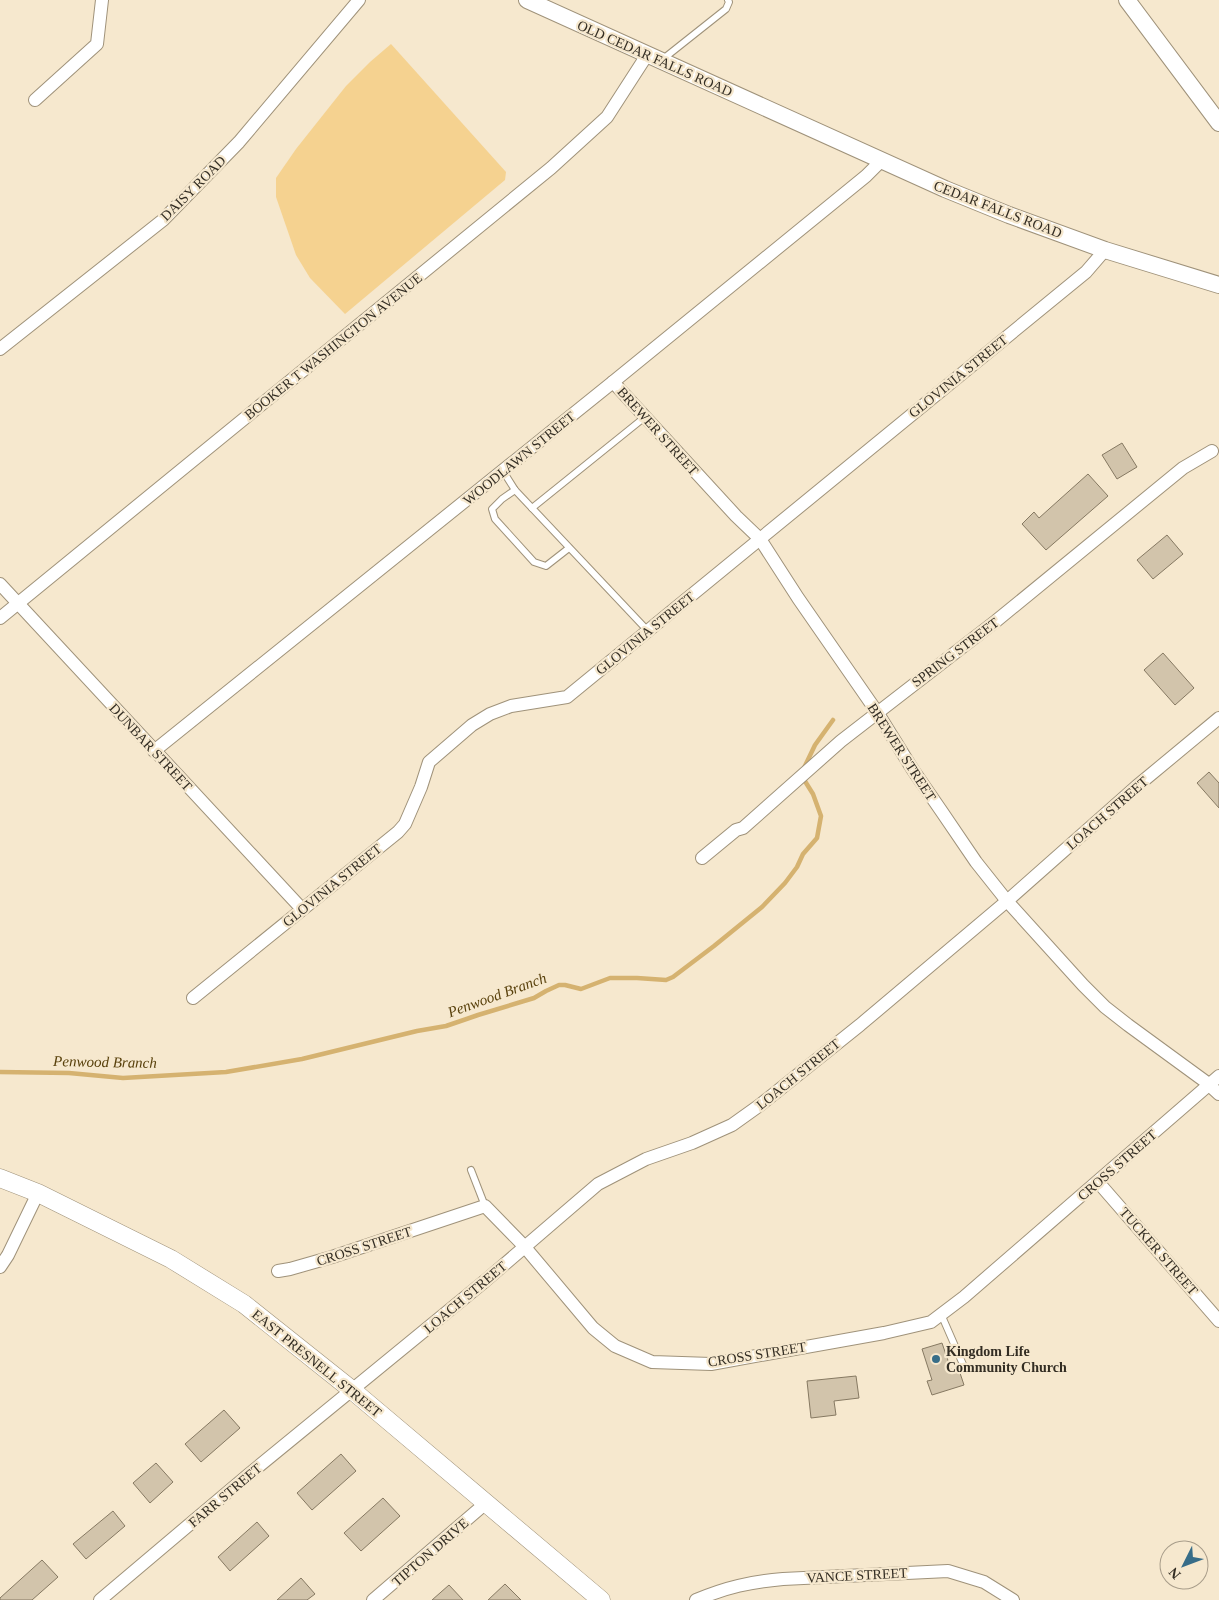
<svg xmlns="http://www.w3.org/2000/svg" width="1219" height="1600" viewBox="0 0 1219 1600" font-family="'Times New Roman',serif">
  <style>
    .green { fill: #f5d290 }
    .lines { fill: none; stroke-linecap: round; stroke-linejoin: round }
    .stream { stroke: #d5b270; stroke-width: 4.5 }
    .building { fill: #d2c4ab; stroke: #867962 }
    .service-casing { stroke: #9f927a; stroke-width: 8 }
    .minor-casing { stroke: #9f927a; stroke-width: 14 }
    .tertiary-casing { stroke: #9f927a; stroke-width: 18 }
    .secondary-casing { stroke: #9f927a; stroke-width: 19 }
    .service { stroke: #fff; stroke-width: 6 }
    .minor { stroke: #fff; stroke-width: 12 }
    .tertiary { stroke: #fff; stroke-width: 16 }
    .secondary { stroke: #fff; stroke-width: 18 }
    .poi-dot { fill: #376d88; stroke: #f6e8ce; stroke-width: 2 }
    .labels { text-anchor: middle; stroke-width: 4.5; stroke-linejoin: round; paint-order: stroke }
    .street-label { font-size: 14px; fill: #332d23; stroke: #f6e8ce }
    .poi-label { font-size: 14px; font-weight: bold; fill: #332d23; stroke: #f6e8ce; text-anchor: start }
    .water-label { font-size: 15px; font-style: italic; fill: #59410c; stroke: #f6e8ce }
  </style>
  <rect width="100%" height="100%" fill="#f6e8ce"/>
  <polygon class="green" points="391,44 506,172 505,180 345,314 310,278 296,255 276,197 276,178 296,149 346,86 370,62"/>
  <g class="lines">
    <g class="stream">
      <polyline points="804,768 815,745 833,720"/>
      <polyline points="0,1072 69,1073 123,1078 226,1072 302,1059 417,1031 446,1026 478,1015 534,998 546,991 559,985 565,985 581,989 610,978 637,978 666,980 673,977 714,946 762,907 785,883 797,867 803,854 817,838 821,816 813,794 803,778"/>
    </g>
  </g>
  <g class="building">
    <polygon points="1122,443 1137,467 1117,479 1102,455"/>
    <polygon points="1088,474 1108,496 1046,550 1022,524 1034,512 1039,518"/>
    <polygon points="1167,535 1183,554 1153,579 1137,560"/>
    <polygon points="1163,653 1194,688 1175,705 1144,670"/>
    <polygon points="1209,772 1219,783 1219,808 1197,783"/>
    <polygon points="942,1343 952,1372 959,1370 964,1385 932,1395 927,1381 932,1380 922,1349"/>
    <polygon points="856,1376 859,1398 834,1401 836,1415 811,1418 807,1381"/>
    <polygon points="224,1410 240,1428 201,1462 185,1444"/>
    <polygon points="341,1454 356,1471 312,1510 297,1493"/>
    <polygon points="156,1463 173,1482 150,1503 133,1483"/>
    <polygon points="383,1498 400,1516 361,1551 344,1533"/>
    <polygon points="113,1511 125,1526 86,1559 73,1544"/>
    <polygon points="257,1522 269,1536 230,1571 218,1557"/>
    <polygon points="42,1560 58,1577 32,1600 0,1600 0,1598"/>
    <polygon points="301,1578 315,1594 307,1600 277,1600"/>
    <polygon points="505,1584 521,1600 488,1600"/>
    <polygon points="449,1585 463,1600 432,1600"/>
  </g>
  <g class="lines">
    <defs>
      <g id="service">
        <polyline points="663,59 726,9 729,2 728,0"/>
        <polyline points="503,471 515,490 648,631"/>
        <polyline points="515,490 502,499 492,509 495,519 534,562 546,566 569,548"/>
        <polyline points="532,508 645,417"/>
        <polyline points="471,1170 485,1206"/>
        <polyline points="941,1314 965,1369"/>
      </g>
      <g id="minor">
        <polyline points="35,100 97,44 102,0"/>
        <polyline points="0,349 163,220 239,142 359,0"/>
        <polyline points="613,382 736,516 760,539 798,598 877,712 913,770 942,812 976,862 1007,901 1083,985 1105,1007 1128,1025 1206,1082 1219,1094"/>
        <polyline points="0,584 302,909"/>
        <polyline points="0,618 551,168 607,117 647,55"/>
        <polyline points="154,751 613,382 866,176 881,161"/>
        <polyline points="702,858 736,830 743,828 841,741 996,621 1183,468 1212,451"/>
        <polyline points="193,998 398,832 405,824 421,787 429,762 472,725 490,714 511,706 567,697 1086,272 1105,250"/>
        <polyline points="1098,1182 1219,1321"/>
        <polyline points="0,1267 8,1255 38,1193"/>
        <polyline points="278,1271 290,1269 332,1257 485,1206 524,1246 593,1328 615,1346 652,1362 711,1364 884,1333 931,1322 964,1297 1219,1076"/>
        <polyline points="100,1600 248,1475 485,1281 598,1184 646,1159 692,1143 732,1125 760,1105 860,1025 1007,901 1137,786 1219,718"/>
        <polyline points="373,1600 486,1503"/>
        <path d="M 696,1600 C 727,1587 750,1582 783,1579 L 948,1571 L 984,1582 L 1013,1600"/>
      </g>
      <g id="tertiary">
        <polyline points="527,0 945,189 1009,215 1105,250 1219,285"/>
        <polyline points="1127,0 1219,123"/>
      </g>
      <polyline id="secondary" points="0,1178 38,1193 171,1259 244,1304 352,1390 601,1600"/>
    </defs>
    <use href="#service" class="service-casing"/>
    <use href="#minor" class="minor-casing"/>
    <use href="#tertiary" class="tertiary-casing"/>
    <use href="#secondary" class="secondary-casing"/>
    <use href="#service" class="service"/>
    <use href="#minor" class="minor"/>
    <use href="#tertiary" class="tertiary"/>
    <use href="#secondary" class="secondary"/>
  </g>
  <circle class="poi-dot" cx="936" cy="1359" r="5"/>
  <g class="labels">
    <g class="street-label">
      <text transform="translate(655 58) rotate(24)" y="5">OLD CEDAR FALLS ROAD</text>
      <text transform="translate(193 188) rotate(-45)" y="5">DAISY ROAD</text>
      <text transform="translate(998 209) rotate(21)" y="5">CEDAR FALLS ROAD</text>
      <text transform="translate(333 346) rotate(-39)" y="5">BOOKER T WASHINGTON AVENUE</text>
      <text transform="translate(958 376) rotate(-39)" y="5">GLOVINIA STREET</text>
      <text transform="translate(658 431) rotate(48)" y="5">BREWER STREET</text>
      <text transform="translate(519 458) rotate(-39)" y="5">WOODLAWN STREET</text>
      <text transform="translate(645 633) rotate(-39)" y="5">GLOVINIA STREET</text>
      <text transform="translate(955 652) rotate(-37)" y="5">SPRING STREET</text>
      <text transform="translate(151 747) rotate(47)" y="5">DUNBAR STREET</text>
      <text transform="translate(902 752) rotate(57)" y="5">BREWER STREET</text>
      <text transform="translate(1107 813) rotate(-41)" y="5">LOACH STREET</text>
      <text transform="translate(332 885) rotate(-39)" y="5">GLOVINIA STREET</text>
      <text transform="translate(798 1074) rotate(-39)" y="5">LOACH STREET</text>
      <text transform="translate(1117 1165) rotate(-41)" y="5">CROSS STREET</text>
      <text transform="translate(364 1246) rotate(-18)" y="5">CROSS STREET</text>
      <text transform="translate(1159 1251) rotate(49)" y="5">TUCKER STREET</text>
      <text transform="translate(465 1297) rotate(-40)" y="5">LOACH STREET</text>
      <text transform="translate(757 1354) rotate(-9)" y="5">CROSS STREET</text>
      <text transform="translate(317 1363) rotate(39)" y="5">EAST PRESNELL STREET</text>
      <text transform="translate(225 1495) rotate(-40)" y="5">FARR STREET</text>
      <text transform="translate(430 1552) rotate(-41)" y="5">TIPTON DRIVE</text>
      <text transform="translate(857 1575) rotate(-3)" y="5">VANCE STREET</text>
    </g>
    <g class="poi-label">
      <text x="946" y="1356">Kingdom Life<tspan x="946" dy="16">Community Church</tspan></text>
    </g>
    <g class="water-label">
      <text transform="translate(497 995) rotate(-20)" y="5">Penwood Branch</text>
      <text transform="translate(105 1062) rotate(1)" y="5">Penwood Branch</text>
    </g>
  </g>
  <g transform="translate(1184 1565) rotate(228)"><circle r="24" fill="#f6e8ce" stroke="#a89d8a"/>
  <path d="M0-4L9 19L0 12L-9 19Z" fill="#376d88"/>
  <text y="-8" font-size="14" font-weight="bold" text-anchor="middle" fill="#332d23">N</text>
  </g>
</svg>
